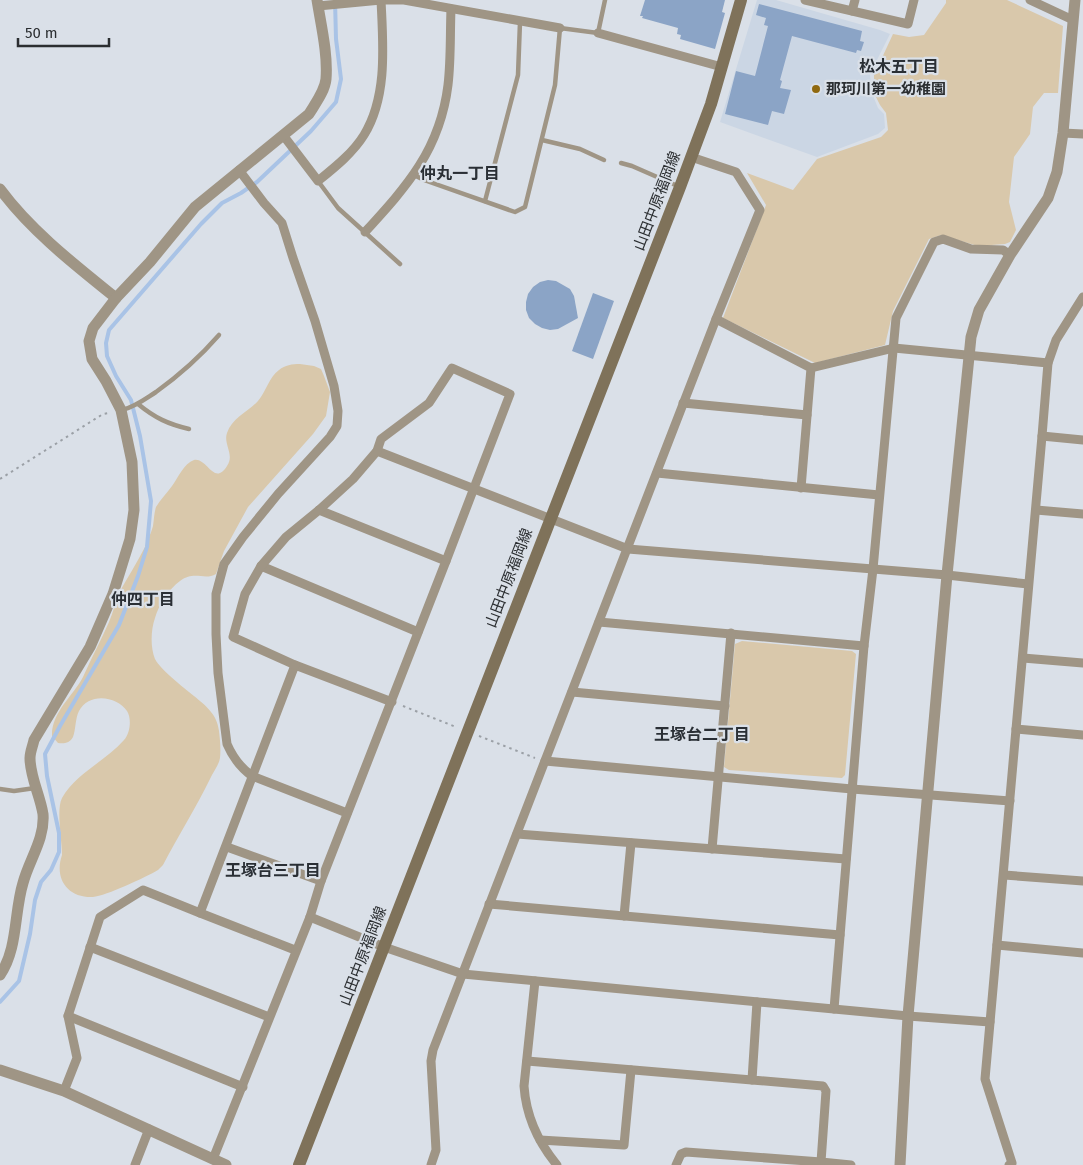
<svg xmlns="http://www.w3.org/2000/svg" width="1083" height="1165" viewBox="0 0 1083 1165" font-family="'Fira Sans','Noto Sans JP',sans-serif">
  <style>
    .built { fill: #cbd6e4 }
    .green { fill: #d9c8ab }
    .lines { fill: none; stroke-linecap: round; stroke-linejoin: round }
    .stream { stroke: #a9c3e6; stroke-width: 4 }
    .building { fill: #8ba4c6 }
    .path { stroke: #9ba0a6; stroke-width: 2; stroke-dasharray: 2.5 4; stroke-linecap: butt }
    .service { stroke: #9f9585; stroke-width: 4.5 }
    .minor { stroke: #9f9585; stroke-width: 9 }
    .tertiary { stroke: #9f9585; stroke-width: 11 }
    .secondary { stroke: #7f725a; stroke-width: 12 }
    .poi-dot { fill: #906910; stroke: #dae0e8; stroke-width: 2 }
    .labels { text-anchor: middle; stroke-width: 4.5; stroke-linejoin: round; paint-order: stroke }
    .poi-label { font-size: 15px; font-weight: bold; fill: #2b2e31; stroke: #dae0e8; text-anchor: start }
    .street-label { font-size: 15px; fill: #2b2e31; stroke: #dae0e8 }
    .neighbourhood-label { font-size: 16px; font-weight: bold; fill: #2a2f35; stroke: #dae0e8 }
  </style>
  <rect width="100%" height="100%" fill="#dae0e8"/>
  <polygon class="built" points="757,0 776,0 880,30 890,34 870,74 871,91 878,108 884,114 885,128 878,134 817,157 720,122"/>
  <g class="green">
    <polygon points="946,0 1007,0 1063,26 1058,93 1044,93 1033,107 1030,134 1014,157 1009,202 1016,230 1010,242 1005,244 978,246 941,235 929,239 893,311 885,345 815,363 723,318 766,205 747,173 793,190 817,159 881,137 888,130 886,113 880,105 874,93 874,75 893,34 909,37 924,35 946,3"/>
    <path d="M 300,364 L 314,366 L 321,369 L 324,376 L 330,392 L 326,416 L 313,434 L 248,507 L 224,551 L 216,574 C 204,581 195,570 180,581 C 169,589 159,604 155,618 C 151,629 150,647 155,659 C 161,670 183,687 194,696 C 206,706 217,714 219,731 C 220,739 221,750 220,758 C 219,765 213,772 210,779 C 196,808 178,836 163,865 L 158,870 C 146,877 106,896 93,897 C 67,898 54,878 62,855 C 62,840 56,810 62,798 C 76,773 106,761 124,740 C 130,734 132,719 127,711 C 117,696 89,692 79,711 C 75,719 76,729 73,737 C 70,743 64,744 58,743 L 52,736 C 51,713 73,696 83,677 C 91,659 101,640 109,622 C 113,613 115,603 119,593 C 127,578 137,563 145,547 C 148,540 151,533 153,526 C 154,520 154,513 156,507 C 160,500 167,493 172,486 C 178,478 184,463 194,460 C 207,457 214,487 227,466 C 235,455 223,444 227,433 C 232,418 248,412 258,401 C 266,392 269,377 279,370 C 285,365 292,364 300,364 Z"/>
    <polygon points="742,641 852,651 856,654 845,775 842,778 729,770 724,767 735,644"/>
  </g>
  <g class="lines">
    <polyline class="stream" points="0,1002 19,981 30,934 35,900 41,882 51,870 59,852 59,833 47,776 45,754 60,726 119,625 138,576 147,547 151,501 140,436 131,400 116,376 107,356 106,343 109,330 201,224 222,203 241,193 257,182 311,131 336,102 341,79 336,39 335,0"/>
  </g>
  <g class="building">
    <polygon points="645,0 725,0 722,12 725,13 715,49 680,39 681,35 677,34 678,28 642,18 643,16 640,16"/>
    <polygon points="759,4 862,31 860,41 864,42 861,51 857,50 856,53 792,36 780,80 782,81 780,88 791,90 784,114 772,111 768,125 725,114 736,71 755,76 768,26 764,25 766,18 756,15"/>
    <polygon points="548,280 556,281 570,289 574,296 578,318 558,329 550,330 542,328 535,324 529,318 526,310 526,302 528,294 533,287 540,282"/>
    <polygon points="593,293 614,301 593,359 572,351"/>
  </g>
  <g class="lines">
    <g class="path">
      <polyline points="0,479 103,414 109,413"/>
      <polyline points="403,706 456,727"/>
      <polyline points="479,736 535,758"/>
    </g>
    <g class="service">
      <polyline points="542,140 580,149 604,160"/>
      <polyline points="621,163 632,166 680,187"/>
      <polyline points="414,175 424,180 515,212 525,207 555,85 560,28 598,33 605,0"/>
      <polyline points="318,181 338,208 400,264"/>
      <polyline points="485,201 518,75 520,22"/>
      <path d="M 138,404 C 155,418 168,424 189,429"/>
      <path d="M 122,410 C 135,407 145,399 156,392 C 181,374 199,358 219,335"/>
      <polyline points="0,789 14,791 35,788"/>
    </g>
    <g class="minor">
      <polyline points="805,0 908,24 914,0"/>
      <polyline points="1030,0 1073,20"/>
      <polyline points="318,6 381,0 404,0 560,28"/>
      <polyline points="852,11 855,0"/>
      <polyline points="598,33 722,67"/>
      <polyline points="1063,133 1083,134"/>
      <path d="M 283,135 L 318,181 C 334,168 353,153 364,135 C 388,96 383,44 381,0"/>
      <path d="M 239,170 L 264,203 L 282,223 L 293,258 L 315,321 L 334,386 L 338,411 L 337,426 L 330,437 L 278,494 L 243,537 L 224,564 L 216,594 L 216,634 L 218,673 L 227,744 C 233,758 241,768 252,776 L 347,813"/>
      <path d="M 365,232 C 407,186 440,150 448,85 C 451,60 450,34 451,9"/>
      <polyline points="1083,297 1056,340 1048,363 1042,436 1083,440"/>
      <polyline points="716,319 811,368 801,488"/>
      <polyline points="811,368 894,348 1048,363"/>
      <polyline points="683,403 807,415"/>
      <polyline points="377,451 628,549 947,575 1028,584"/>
      <polyline points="657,473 879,495"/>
      <polyline points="319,510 446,561"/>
      <polyline points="1036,510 1083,514"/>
      <polyline points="261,566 418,632"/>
      <polyline points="599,622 864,646"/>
      <polyline points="1023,658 1083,663"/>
      <polyline points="572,692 725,706"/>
      <polyline points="1016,729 1083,735"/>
      <polyline points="545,761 852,789 1010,801"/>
      <polyline points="517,834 846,859"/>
      <polyline points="227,847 321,881"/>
      <polyline points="712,849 731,633"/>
      <polyline points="1004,875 1083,881"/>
      <polyline points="489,904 840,935"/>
      <polyline points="200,913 295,950"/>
      <polyline points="624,916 631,843"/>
      <polyline points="310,917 384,947 463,974 908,1016 990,1022"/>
      <polyline points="997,945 1083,953"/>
      <polyline points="90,947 269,1017"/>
      <path d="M 535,981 L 524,1086 C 526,1116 538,1142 557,1165"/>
      <polyline points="757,1002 752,1080 823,1086 826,1091 821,1162 851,1165"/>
      <polyline points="834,1009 864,646 873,569 896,318 934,242 943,239 971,249 1003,250 1010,255"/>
      <polyline points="68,1016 243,1087"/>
      <polyline points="527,1061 752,1080"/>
      <polyline points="64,1091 77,1058 68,1016 100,917 143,890 200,913 295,665 392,702"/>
      <polyline points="540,1140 624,1145 631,1070"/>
      <polyline points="213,1159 310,917 321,881 446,561 510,394 452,368 429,403 381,439 377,451 353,479 319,510 286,537 261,566 245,594 233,637 295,665"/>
      <polyline points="135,1165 149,1129"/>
      <polyline points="431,1165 436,1150 431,1061 433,1050 716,319 760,210 736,172 691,157"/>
      <polyline points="676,1165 681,1154 686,1152 821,1162"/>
      <polyline points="1009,1165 1012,1163 985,1079 1042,436"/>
    </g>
    <g class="tertiary">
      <path d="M 0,189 C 31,231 75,265 116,298"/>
      <path d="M 0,975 C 18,949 14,912 23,883 C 29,860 45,839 43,814 C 40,795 30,777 30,758 C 30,752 33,745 34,740 L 90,647 L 113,594 L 130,539 L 134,510 L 132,462 L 121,410 L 106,381 L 92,359 L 89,341 L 93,328 L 116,298 L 150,262 L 195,207 L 309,114 C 315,104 325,91 326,79 C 328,54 321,25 317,0"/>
      <polyline points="0,1070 64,1091 226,1165"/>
      <polyline points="900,1165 908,1016 947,575 971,337 979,310 1010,255 1048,198 1057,172 1063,133 1075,0"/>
    </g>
    <polyline class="secondary" points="299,1165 680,187 711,104 741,0"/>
  </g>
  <circle class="poi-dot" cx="816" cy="89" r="5"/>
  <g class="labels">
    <g class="poi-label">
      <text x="826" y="94">那珂川第一幼稚園</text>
    </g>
    <g class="street-label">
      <text transform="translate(657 201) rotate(-69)" y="5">山田中原福岡線</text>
      <text transform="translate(509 578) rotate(-69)" y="5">山田中原福岡線</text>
      <text transform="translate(363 956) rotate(-69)" y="5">山田中原福岡線</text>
    </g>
    <g class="neighbourhood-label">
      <text x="899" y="72">松木五丁目</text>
      <text x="460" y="179">仲丸一丁目</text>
      <text x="143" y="605">仲四丁目</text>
      <text x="702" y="740">王塚台二丁目</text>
      <text x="273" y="876">王塚台三丁目</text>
    </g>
  </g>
  <path d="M18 38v8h91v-8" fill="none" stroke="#2b2e31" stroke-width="2.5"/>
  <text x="25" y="38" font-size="15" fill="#2b2e31" stroke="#dae0e8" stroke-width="4" paint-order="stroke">50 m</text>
</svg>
